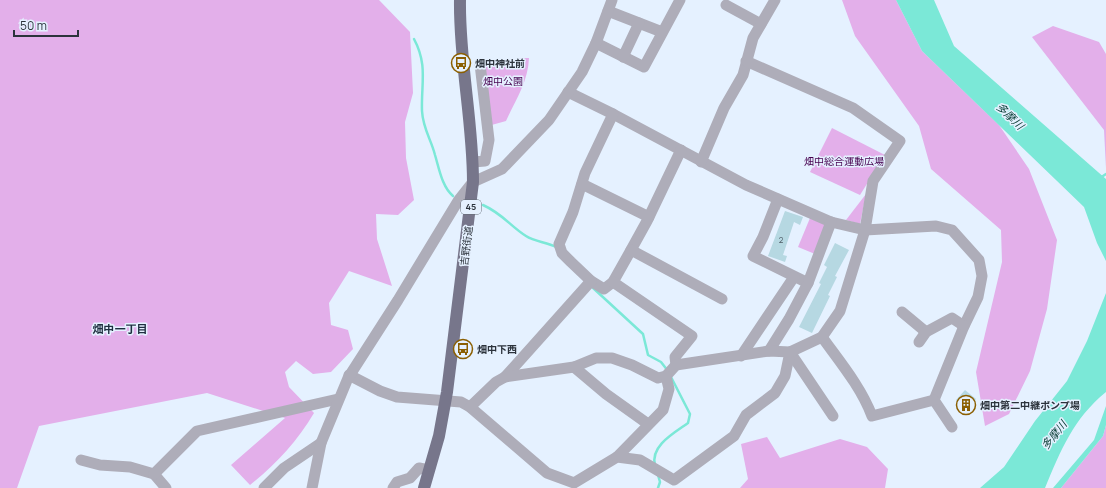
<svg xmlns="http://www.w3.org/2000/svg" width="1106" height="488" viewBox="0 0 1106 488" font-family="Manrope,'Noto Sans JP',sans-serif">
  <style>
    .green { fill: #e3afea }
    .water { fill: #7be8d7 }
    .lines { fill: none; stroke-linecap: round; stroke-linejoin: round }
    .stream { stroke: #7be8d7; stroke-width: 2.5 }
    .building { fill: #b6d8e2 }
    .minor { stroke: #aeadb9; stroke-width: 11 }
    .major { stroke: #77768b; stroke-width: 12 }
    .labels { text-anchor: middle; stroke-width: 3; stroke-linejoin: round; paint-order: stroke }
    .number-label { font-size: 8px; fill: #4e5c66 }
    .shield { fill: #e5f1ff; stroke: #646c76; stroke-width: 1 }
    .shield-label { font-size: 9px; font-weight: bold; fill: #2c333c }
    .poi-label { font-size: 10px; font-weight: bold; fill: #2c333c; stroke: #e5f1ff; text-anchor: start }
    .park-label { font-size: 10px; fill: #46004f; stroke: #e5f1ff }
    .street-label { font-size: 10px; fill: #2c333c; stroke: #e5f1ff }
    .water-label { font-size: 11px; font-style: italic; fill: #0e413a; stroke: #e5f1ff }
    .neighbourhood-label { font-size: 11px; font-weight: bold; fill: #1f2f40; stroke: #e5f1ff }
  </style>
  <rect width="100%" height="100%" fill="#e5f1ff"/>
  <g class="green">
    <path d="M 0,0 L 379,0 L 410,32 L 413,93 L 405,122 L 406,158 L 414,200 L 398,215 L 376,214 L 377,239 L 392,286 L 349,271 L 329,303 L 331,325 L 348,330 L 353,349 L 331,372 L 313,374 L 296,361 L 285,372 L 289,387 L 314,413 C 297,442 275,465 250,485 L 231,465 L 285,418 L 207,393 L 39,426 L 17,488 L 0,488 Z"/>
    <polygon points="842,0 896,0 922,51 999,125 1029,169 1057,240 1047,309 1030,371 1009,414 985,426 976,372 1002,262 1001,230 931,169 919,126 855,36"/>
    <polygon points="1053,26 1099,42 1106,54 1106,168 1104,130 1032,37"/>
    <path d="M 521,58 L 529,58 C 528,82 516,99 506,121 L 488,126 L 482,65 Z"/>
    <polygon points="832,128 885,155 860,195 810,172"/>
    <polygon points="866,194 860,224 846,220"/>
    <polygon points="810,218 826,225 815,254 798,247"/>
    <polygon points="1106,425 1106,488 1061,488 1103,436"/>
    <polygon points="767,437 780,458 840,439 867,447 888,469 885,488 740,488 748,479 741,444"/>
  </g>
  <g class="water">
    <polygon points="896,0 934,0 954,46 1106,179 1106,261 1097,243 1084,207 922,51"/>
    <path d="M 1106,293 L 1106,392 C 1073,419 1061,450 1045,488 L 980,488 L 1004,467 L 1035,421 L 1067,381 L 1087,341 Z"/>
    <polygon points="1106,406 1106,425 1103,436 1061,488 1053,488 1094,440"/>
  </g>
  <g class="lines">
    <g class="stream">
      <path d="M 414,39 C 428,65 421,84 422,111 C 423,129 431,139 435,155 C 439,168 442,187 453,196"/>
      <polyline points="1100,178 1106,174"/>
      <path d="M 483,205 C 503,214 510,226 526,236 C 535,242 547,242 556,247"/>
      <polyline points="592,287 643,334 648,355 661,362 668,371"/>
      <path d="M 655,465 C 650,446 674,433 688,423 L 690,414 L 671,377"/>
      <polyline points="658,475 660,482 658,488"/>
    </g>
  </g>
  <g class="building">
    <polygon points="785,211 803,217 800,225 794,222 783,255 787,256 785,262 768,256"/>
    <polygon points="835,243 849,250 835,276 837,277 828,295 830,296 812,333 799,327 821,284 819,283 827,267 824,265"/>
    <polygon points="965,390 976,399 966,410 956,400"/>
  </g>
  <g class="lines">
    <g class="minor">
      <polyline points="726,5 761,24"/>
      <polyline points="608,11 662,32"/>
      <polyline points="596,43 644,67 680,0"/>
      <polyline points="623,57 639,23"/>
      <polyline points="568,92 613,114 746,185 831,222 865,230 936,226 952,230 979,260 982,276 978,297 964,326 934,400 952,427"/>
      <polyline points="613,114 585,173 573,212 559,244 562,253 571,262 591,281 604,289 613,282 631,250 647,221 681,150"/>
      <polyline points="473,162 485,161 489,140 480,64"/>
      <polyline points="701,162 724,108 743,75 753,38 775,0"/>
      <polyline points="582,184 649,217"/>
      <polyline points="778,199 763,237 753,256 808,283"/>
      <polyline points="631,250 722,299"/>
      <polyline points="613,282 692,336 675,357 676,365"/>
      <polyline points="902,312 926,332"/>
      <path d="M 822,337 C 840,362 861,387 872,416 L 934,400"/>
      <polyline points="919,342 926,332 952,318 964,326"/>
      <polyline points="769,351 789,319 808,283 831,222"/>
      <polyline points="790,352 833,416"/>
      <polyline points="741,356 794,277"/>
      <polyline points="574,367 606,394 648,424"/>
      <polyline points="349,375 380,391 397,397 461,402 470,407 547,473 574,483 617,457 640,460 674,480 734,436 746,415 775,393 785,376 790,352"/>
      <polyline points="505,377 591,281"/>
      <polyline points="470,407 496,382 505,377 574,367 596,358 612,358 632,365 658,378 666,376 676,365 769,351 790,352 822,337 840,311 865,230 873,181 900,141 853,108 746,61"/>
      <polyline points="617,457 663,410 669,389 666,376"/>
      <polyline points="81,460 100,465 130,467 154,474 166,488"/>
      <polyline points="154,474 197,431 338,399"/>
      <polyline points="264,488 284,468 321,443"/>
      <polyline points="312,488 321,443 348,378 398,300 458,201 473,182 502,169 549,120 582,72 596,43 612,0"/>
      <polyline points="393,488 397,482 410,478 419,468 429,470"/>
    </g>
    <path class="major" d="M 424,488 L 439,436 L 447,392 L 473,182 C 473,121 459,61 460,0"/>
  </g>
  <defs>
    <symbol id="bus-ring" viewBox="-11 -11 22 22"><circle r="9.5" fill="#e5f1ff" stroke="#8b5f02" stroke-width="1.5"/><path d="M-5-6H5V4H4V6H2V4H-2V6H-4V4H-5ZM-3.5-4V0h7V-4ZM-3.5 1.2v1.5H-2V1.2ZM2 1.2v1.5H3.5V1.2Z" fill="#8b5f02"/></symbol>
    <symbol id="building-ring" viewBox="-11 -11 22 22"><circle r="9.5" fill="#e5f1ff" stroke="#8b5f02" stroke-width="1.5"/><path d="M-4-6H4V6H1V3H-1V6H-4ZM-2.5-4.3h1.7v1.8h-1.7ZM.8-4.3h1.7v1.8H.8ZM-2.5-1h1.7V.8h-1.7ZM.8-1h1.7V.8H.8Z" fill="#8b5f02"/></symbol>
  </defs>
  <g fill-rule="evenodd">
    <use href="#bus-ring" x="450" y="52" width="22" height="22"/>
    <use href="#bus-ring" x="452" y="338" width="22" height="22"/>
    <use href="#building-ring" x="955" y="394" width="22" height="22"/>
  </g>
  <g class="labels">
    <g class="number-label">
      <text x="781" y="243">2</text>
    </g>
    <rect class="shield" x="461" y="200" width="20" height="14" rx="3"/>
    <g class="shield-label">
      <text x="471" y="210">45</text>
    </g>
    <g class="poi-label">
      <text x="475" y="67">畑中神社前</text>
      <text x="477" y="353">畑中下西</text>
      <text x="980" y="409">畑中第二中継ポンプ場</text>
    </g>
    <g class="park-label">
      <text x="503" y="85">畑中公園</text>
      <text x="844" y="165">畑中総合運動広場</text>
    </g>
    <g class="street-label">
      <text transform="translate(466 246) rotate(-83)" y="4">吉野街道</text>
    </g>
    <g class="water-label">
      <text transform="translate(1010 116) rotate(44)" y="4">多摩川</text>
      <text transform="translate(1054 435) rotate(-51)" y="4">多摩川</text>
    </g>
    <g class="neighbourhood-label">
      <text x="120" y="333">畑中一丁目</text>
    </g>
  </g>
  <path d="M14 30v6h64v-6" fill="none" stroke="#2c333c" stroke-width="2"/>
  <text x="20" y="30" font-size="12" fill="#2c333c" stroke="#e5f1ff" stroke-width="3" paint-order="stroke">50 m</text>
</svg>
